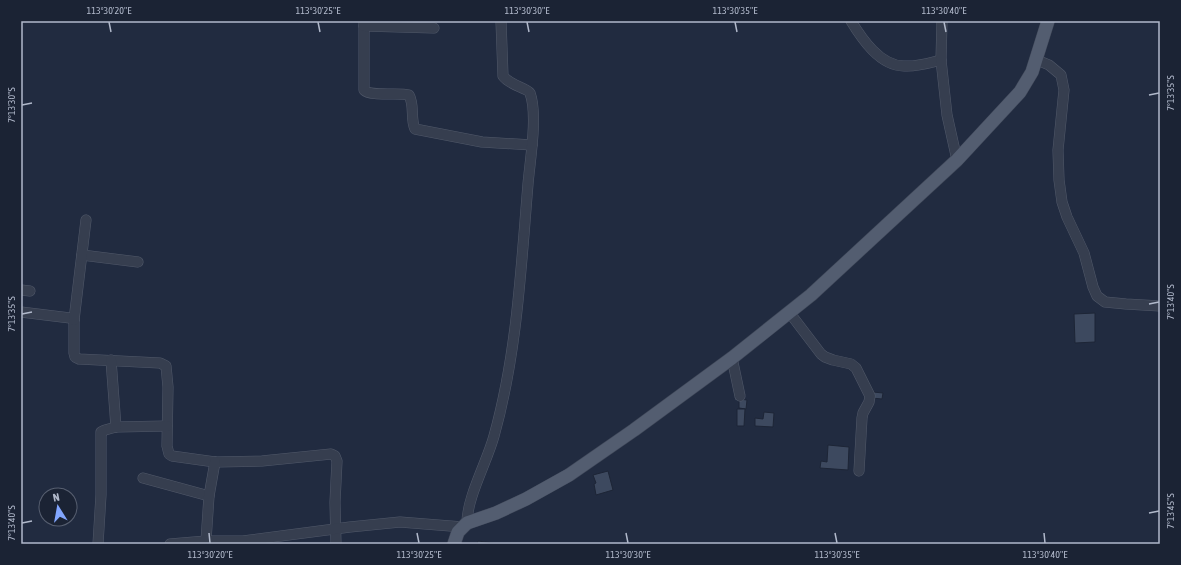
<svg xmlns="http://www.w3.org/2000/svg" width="1181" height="565" viewBox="0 0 1181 565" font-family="'Asap Condensed',sans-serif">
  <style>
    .building { fill: #3d495f; stroke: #1d2536 }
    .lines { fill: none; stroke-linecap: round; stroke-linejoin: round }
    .minor-casing { stroke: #51596a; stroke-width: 11 }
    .major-casing { stroke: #3f4758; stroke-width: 14 }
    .minor { stroke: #363e4f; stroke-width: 10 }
    .major { stroke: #535d70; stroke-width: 13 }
    .ticks { fill: none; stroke: #b1b9cb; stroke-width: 1.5 }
    .neatline { fill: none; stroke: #b1b9cb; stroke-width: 1.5 }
    .ticks-label { font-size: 10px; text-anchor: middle; fill: #b1b9cb }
  </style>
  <rect width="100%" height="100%" fill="#212b40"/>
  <g class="building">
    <polygon points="1095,313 1095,342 1075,343 1074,314"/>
    <polygon points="873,392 883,393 882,399 872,398"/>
    <polygon points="739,399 747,400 746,409 739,408"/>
    <polygon points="737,409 745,409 744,426 737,426"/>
    <polygon points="764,412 774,413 773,427 755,426 755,418 763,419"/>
    <polygon points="828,445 849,447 848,470 820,468 821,461 827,462"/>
    <polygon points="608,471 613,490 596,495 594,484 596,483 593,475"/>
    <polygon points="478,541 493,543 492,544 477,544"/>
  </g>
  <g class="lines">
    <defs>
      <g id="minor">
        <path d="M 364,21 L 364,90 C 371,97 398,92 409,95 C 415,106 410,118 415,129 L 482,142 L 532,145"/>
        <path d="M 851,21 C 862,39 880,66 904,66 C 917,67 929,63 941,60"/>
        <polyline points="942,21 941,60 947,115 957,160"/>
        <polyline points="364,26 434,28"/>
        <polyline points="1037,60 1049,65 1061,75 1064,90 1058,150 1059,180 1062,202 1067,217 1084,253 1093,287 1097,296 1105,302 1126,304 1160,306"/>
        <polyline points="82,255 138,262"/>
        <polyline points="21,290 30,291"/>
        <polyline points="21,312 70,318 74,320 74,353 75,357 79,359 160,363 166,366 168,387 167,446 169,454 172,456 215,462 262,461 331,454 335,456 337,461 335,502 336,544"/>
        <polyline points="789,312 821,354 825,357 833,360 851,364 856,368 870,396 869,402 863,413 862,418 859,471"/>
        <polyline points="74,320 86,220"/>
        <polyline points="732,358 740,396"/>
        <polyline points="116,427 167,426"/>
        <polyline points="143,478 209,496"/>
        <path d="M 467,523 C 467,497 487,462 494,436 C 517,354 521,268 528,184 C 530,160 538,115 530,93 C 527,88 509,85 503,76 L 501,21"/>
        <polyline points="206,541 209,496 215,462"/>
        <polyline points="98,544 101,495 101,432 105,430 116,427 111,360"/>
        <polyline points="170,544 206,541 243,541 350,527 400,522 463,527"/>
      </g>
      <polyline id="major" points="454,544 458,532 467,523 496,513 526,499 569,475 634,430 732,358 811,295 957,160 1020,92 1032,72 1048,21"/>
    </defs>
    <use href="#minor" class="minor-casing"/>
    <use href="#major" class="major-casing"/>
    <use href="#minor" class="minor"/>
    <use href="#major" class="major"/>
  </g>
  <path class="ticks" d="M 109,22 L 111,32M 318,22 L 320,32M 527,22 L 529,32M 735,22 L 737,32M 944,22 L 946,32M 1149,95 L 1159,93M 22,105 L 32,103M 1149,304 L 1159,302M 22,314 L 32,312M 1149,513 L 1159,511M 22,523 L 32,521M 209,533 L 210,543M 417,533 L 419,543M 626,533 L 628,543M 835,533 L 837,543M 1044,533 L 1045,543"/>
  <rect width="1181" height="565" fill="none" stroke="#1b2334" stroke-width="44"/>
  <g transform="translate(58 507) rotate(349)"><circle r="19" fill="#1b2334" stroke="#575f70"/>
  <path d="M0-3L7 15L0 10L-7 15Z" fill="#82a6ff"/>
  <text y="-6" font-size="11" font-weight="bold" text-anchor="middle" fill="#b1b9cb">N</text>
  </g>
  <rect x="22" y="22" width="1137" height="521" class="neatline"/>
  <g class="ticks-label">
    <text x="109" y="14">113°30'20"E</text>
    <text x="318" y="14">113°30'25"E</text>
    <text x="527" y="14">113°30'30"E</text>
    <text x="735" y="14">113°30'35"E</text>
    <text x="944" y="14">113°30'40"E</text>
    <text transform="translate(1170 93) rotate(-90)" y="4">7°13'35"S</text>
    <text transform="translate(11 105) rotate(-90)" y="4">7°13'30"S</text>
    <text transform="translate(1170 302) rotate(-90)" y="4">7°13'40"S</text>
    <text transform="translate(11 314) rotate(-90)" y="4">7°13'35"S</text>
    <text transform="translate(1170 511) rotate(-90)" y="4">7°13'45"S</text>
    <text transform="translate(11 523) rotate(-90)" y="4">7°13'40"S</text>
    <text x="210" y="558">113°30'20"E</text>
    <text x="419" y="558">113°30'25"E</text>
    <text x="628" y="558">113°30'30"E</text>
    <text x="837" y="558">113°30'35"E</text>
    <text x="1045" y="558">113°30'40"E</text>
  </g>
</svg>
